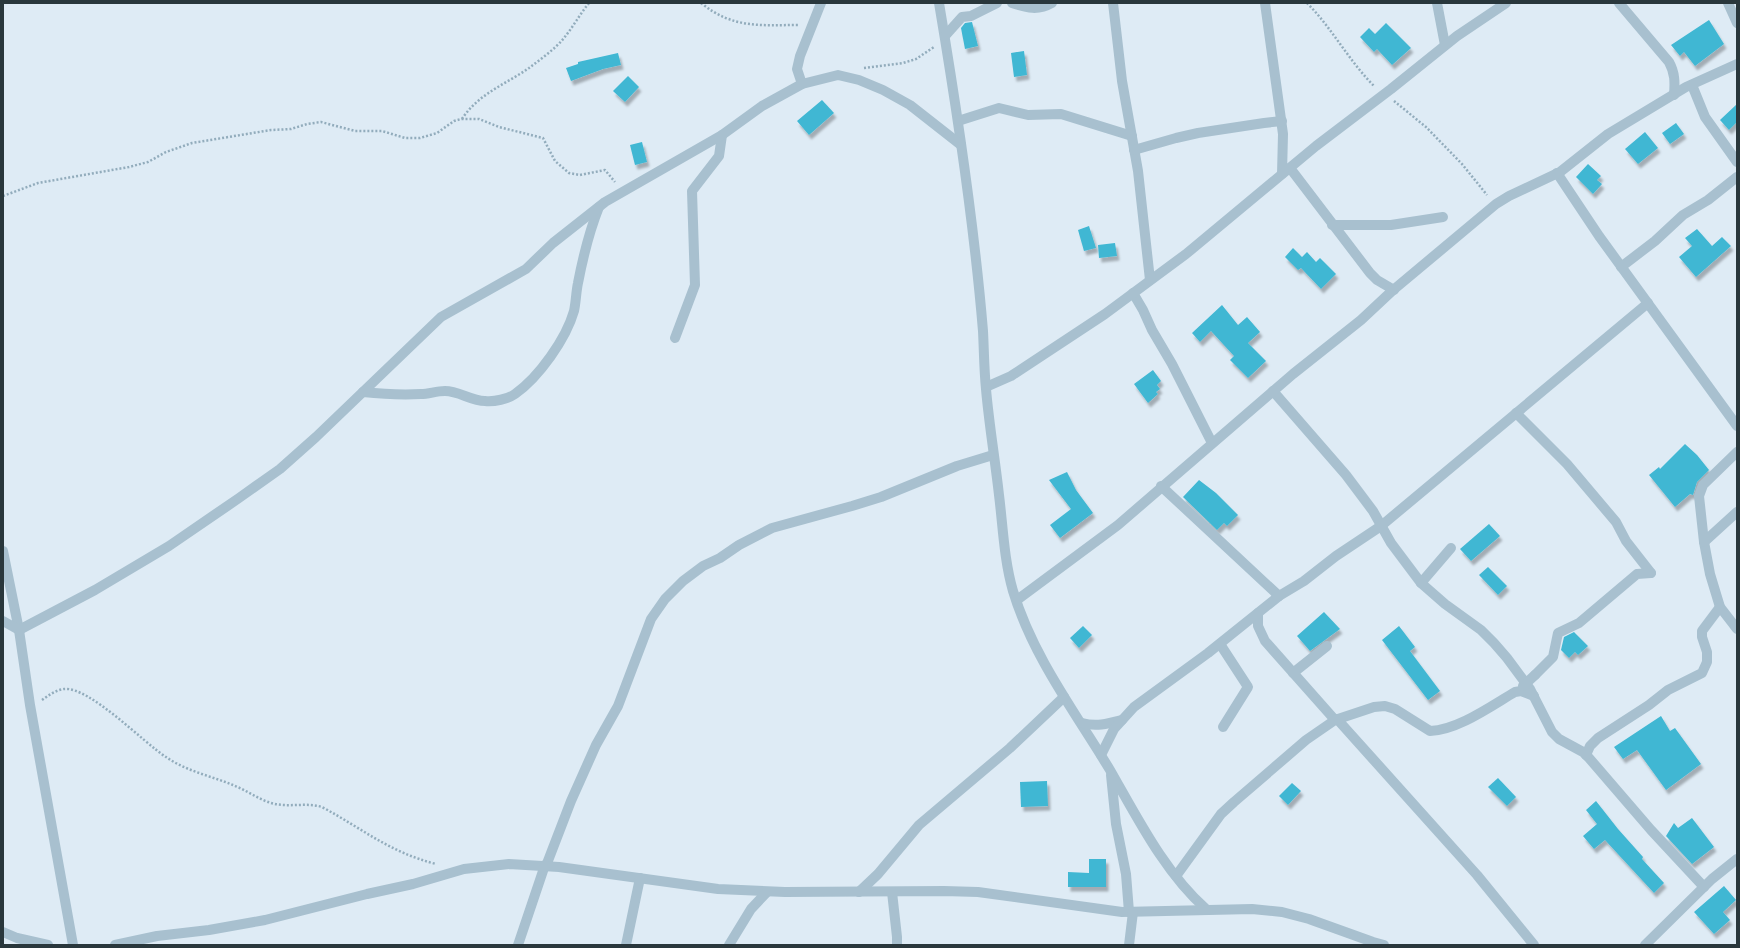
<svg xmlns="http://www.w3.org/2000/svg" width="1740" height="948" viewBox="0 0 1740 948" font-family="Arial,sans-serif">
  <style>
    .building { fill: #3fb7d3; filter: url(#shadow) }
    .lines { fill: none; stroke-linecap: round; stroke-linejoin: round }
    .path { stroke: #92acbc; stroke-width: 2.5; stroke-dasharray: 2 2; stroke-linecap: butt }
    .minor { stroke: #a8c0cf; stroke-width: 10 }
    .minor-bridge { stroke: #a8c0cf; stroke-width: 10 }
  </style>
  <defs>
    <filter id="shadow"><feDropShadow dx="2.5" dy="4.5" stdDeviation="1" flood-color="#0004"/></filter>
  </defs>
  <rect width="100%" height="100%" fill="#deebf5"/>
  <g class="building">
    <polygon points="1709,20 1724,44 1695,66 1684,52 1680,56 1671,45"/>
    <polygon points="972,22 978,46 965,49 961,28 965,23"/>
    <polygon points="1386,23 1411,48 1392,65 1377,49 1374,52 1360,37 1369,28 1375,34"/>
    <polygon points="1024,51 1027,75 1014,77 1011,53"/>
    <polygon points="618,53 621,65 603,69 571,81 566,68 578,64 578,62"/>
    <polygon points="628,76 639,87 625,102 613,91"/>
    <polygon points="822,100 834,113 809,135 797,121"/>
    <polygon points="1737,104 1737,122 1729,130 1720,120"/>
    <polygon points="1676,123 1684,134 1670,144 1662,133"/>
    <polygon points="1645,132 1658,148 1638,164 1625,149"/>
    <polygon points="642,142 647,162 635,165 630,145"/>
    <polygon points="1588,164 1601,176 1597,180 1602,184 1593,194 1576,177"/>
    <polygon points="1089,226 1096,248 1084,251 1078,230"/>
    <polygon points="1697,229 1712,246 1722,237 1731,246 1696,277 1679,257 1692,246 1685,238"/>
    <polygon points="1115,243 1117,256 1099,258 1098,245"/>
    <polygon points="1293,248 1302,257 1307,252 1316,262 1320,258 1336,274 1321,289 1301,268 1298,270 1285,257"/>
    <polygon points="1222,305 1238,325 1247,317 1260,332 1248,343 1266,361 1248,378 1230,360 1234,356 1211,331 1200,342 1192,333"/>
    <polygon points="1153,370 1161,381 1157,385 1160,389 1156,392 1158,394 1148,403 1134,384"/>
    <polygon points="1685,444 1697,455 1709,470 1697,482 1693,495 1690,494 1675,507 1649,475 1659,467 1660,469"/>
    <polygon points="1067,472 1076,490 1093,513 1060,538 1050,525 1071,509 1049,480"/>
    <polygon points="1199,480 1216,493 1238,515 1227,526 1224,523 1217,530 1183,497"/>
    <polygon points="1489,524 1500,536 1471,561 1460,549"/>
    <polygon points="1488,567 1507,586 1498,595 1479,575"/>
    <polygon points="1324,612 1340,629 1310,651 1297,636"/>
    <polygon points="1083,626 1092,635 1079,648 1070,638"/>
    <polygon points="1399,626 1415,647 1410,651 1440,691 1428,700 1382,640"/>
    <polygon points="1574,632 1588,646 1578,655 1575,652 1569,658 1561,650 1564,637"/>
    <polygon points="1661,716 1670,731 1675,728 1701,764 1666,790 1637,750 1623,759 1614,747"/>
    <polygon points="1498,778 1516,797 1507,806 1488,787"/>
    <polygon points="1047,781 1048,806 1021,807 1020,782"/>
    <polygon points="1292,783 1301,791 1288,805 1279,796"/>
    <polygon points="1596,801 1618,829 1643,857 1642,859 1664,883 1654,893 1605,840 1594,849 1583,836 1597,824 1586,810"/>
    <polygon points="1692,818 1714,847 1692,864 1666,836 1674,823 1678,828"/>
    <polygon points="1089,859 1106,859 1106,887 1068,887 1068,872 1089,873"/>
    <polygon points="1724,886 1736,900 1723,912 1730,920 1714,934 1694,912"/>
  </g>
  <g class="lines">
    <g class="path">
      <path d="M 701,3 C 733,29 761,25 799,25"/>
      <path d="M 1307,3 C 1332,28 1349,61 1374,86"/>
      <polyline points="864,68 903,63 916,59 934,47"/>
      <polyline points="1394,101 1426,127 1462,164 1487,195"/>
      <path d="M 462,119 C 478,94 506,84 529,68 C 541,59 555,49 564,38 C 573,27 580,14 589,3"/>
      <polyline points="3,196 38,183 129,167 148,162 166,152 192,143 271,130 291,129 307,124 321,122 355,131 382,131 405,138 420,138 437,133 454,121 461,119 479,119 499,127 543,138 555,161 569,173 580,175 605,170 615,182"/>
      <path d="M 42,700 C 49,695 56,690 64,689 C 89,686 144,743 166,757 C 186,771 211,776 233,785 C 246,790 258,799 271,803 C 288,808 306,802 322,807 C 363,829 389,852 436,864"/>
    </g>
    <g class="minor">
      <path d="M 939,3 C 957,110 974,222 983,331 C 984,350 984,369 986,389 C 989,424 995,459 999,495 C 1003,527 1004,560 1013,591 C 1033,657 1075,712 1110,770 C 1137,817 1165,873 1206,909"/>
      <path d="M 1012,3 C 1027,8 1038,11 1052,3"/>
      <polyline points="1113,3 1122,81 1138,171 1150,280"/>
      <polyline points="1265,3 1283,134 1282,174"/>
      <polyline points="1437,3 1445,45"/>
      <path d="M 1619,3 L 1669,62 C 1675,73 1675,82 1674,95"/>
      <polyline points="1728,3 1737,23"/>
      <polyline points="945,36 962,17 971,16 997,3"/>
      <polyline points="802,84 797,69 800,56 821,3"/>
      <polyline points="1692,85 1705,117 1737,162"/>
      <polyline points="958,121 999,108 1028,115 1061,114 1132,136"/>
      <polyline points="1134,150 1176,138 1198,133 1264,123 1282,121"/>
      <polyline points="1290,168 1370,273 1377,280 1394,290"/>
      <polyline points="1557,173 1599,236 1737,426"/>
      <polyline points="1332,225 1391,225 1443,217"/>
      <polyline points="1621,267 1655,241 1683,215 1708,200 1737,177"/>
      <polyline points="1133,293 1143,310 1152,330 1172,364 1212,443"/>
      <polyline points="675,338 695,285 692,191 719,156 722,135"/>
      <polyline points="986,387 1011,376 1105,314 1186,254 1316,146 1391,89 1457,36 1506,3"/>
      <polyline points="1273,391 1346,475 1373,511 1391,543 1421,583 1445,604 1481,630 1494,643 1507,658 1530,689 1552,732 1559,739 1583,752 1589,758 1651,830 1704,887"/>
      <path d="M 363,392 C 382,394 401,395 421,394 C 429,394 436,391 445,391 C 459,391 471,401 485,401 C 494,402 508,399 515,394 C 539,377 566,339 574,311 C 576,302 576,292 578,283 C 583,257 589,232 599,207"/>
      <polyline points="1516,413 1567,464 1616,522 1626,541 1651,573"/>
      <polyline points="1737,452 1703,485 1699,496 1704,542 1710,574 1720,607 1737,629"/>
      <polyline points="1161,486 1279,596"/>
      <polyline points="1704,542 1737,512"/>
      <polyline points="3,551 19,630 30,705 73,945"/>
      <polyline points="1421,583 1451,548"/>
      <polyline points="1017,600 1118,525 1293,374 1361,320 1392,291 1496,204 1509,196 1560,172 1608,134 1686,87 1737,64"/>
      <polyline points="1258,613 1258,626 1265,641 1335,720"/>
      <polyline points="3,621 19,630 95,590 169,546 239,498 280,469 316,437 441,317 526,269 553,243 605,202 722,135 762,106 802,84 838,75 859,80 883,90 910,105 961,145"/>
      <polyline points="1220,644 1248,687 1223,727"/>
      <polyline points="1293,673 1327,646"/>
      <polyline points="1535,675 1553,657 1558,633 1579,623 1637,574 1651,573"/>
      <polyline points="1337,719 1477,875 1534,945"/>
      <path d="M 1082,723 C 1096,727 1107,724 1122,720"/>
      <polyline points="1101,755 1114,729 1134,707 1208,653 1279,596 1304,581 1336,556 1381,526 1648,303"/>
      <polyline points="1586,755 1590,746 1598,738 1649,705 1668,690 1702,673 1707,662 1707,652 1702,637 1702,631 1720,607"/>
      <polyline points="1111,775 1116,824 1126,874 1129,912"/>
      <polyline points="546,866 571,801 596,745 618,706 651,619 665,599 683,581 703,566 720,558 739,545 772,528 852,506 881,497 957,466 993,455"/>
      <path d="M 1176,876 L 1221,814 L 1234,802 L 1306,740 L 1335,720 L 1374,707 L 1385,706 L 1395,709 L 1430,731 C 1458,730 1491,706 1515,692 L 1521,691 L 1534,696"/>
      <polyline points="859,892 878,874 919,825 1010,748 1064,697"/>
      <polyline points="892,892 897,937 897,945"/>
      <polyline points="3,932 17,938 48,945"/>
      <polyline points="115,945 157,936 209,930 265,920 367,894 413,884 464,869 509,864 559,867 718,889 785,892 944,891 978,892 1122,912 1252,909 1282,912 1309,919 1373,942 1384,945"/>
      <polyline points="518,945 545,865"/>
      <polyline points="626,945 640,878"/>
      <polyline points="729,945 751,909 767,892"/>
      <polyline points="1129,945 1133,912"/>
      <polyline points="1645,945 1712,879 1737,859"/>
    </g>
    <polyline class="minor-bridge" points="1523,686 1535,675"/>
  </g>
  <rect width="1740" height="948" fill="none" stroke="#29373c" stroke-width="8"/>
</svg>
